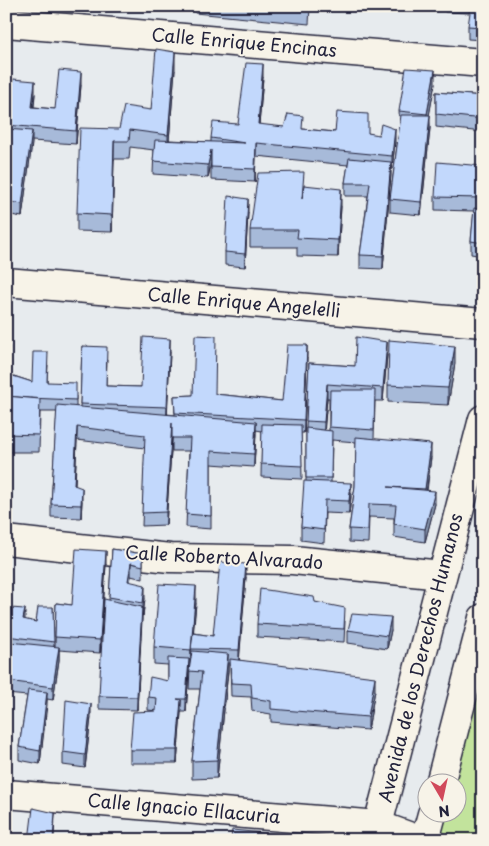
<svg xmlns="http://www.w3.org/2000/svg" width="489" height="846" viewBox="0 0 489 846" font-family="'Playpen Sans',sans-serif">
  <style>
    .green { fill: #c2e39c; stroke: #72826c }
    .lines { fill: none; stroke-linecap: round; stroke-linejoin: round }
    .minor-casing { stroke: #22223b; stroke-width: 31 }
    .minor { stroke: #f7f3e8; stroke-width: 28 }
    .wall { fill: #a7bad9; stroke: #22223b; fill-rule: evenodd }
    .shaded-wall { fill: #8897b0; stroke: #22223b }
    .building { fill: #c2d8fc; stroke: #22223b }
    .labels { text-anchor: middle; stroke-width: 4; stroke-linejoin: round; paint-order: stroke }
    .street-label { font-size: 18px; fill: #22223b; stroke: #f7f3e8 }
  </style>
  <rect width="100%" height="100%" fill="#e7ebee"/>
  <filter id="ink" filterUnits="userSpaceOnUse"><feTurbulence type="fractalNoise" baseFrequency=".02" numOctaves="2"/><feDisplacementMap in="SourceGraphic" scale="10" xChannelSelector="R" yChannelSelector="G"/><feConvolveMatrix kernelMatrix="1 2 1 2 8 2 1 2 1" color-interpolation-filters="sRGB"/></filter>
  <g filter="url(#ink)">
    <polygon class="green" points="483,611 483,840 431,840 433,814 456,814 456,784 440,783"/>
    <g class="lines">
      <defs>
        <g id="minor">
          <polyline points="6,23 483,63"/>
          <polyline points="6,282 483,323"/>
          <polyline points="6,540 170,558 293,560 442,575"/>
          <polyline points="440,784 483,618"/>
          <polyline points="6,794 378,825 419,840"/>
          <polyline points="374,840 483,419"/>
          <polyline points="425,840 432,814"/>
        </g>
      </defs>
      <use href="#minor" class="minor-casing"/>
      <use href="#minor" class="minor"/>
    </g>
    <g class="wall">
      <polygon points="125,6 152,6 152,9 125,8"/>
      <polygon points="195,6 310,6 309,24 195,13"/>
      <polygon points="445,6 470,6 469,13 445,12"/>
      <polygon points="483,6 483,40 468,39 468,26"/>
      <polygon points="175,70 169,140 211,142 211,138 238,124 263,77 259,125 335,132 368,133 395,142 392,169 391,169 383,269 360,268 360,255 368,196 345,196 345,183 348,165 256,156 255,182 211,180 211,163 208,178 153,174 154,150 130,147 129,159 114,159 112,232 77,231 77,213 119,129 151,110"/>
      <polygon points="435,83 429,115 430,128 421,215 390,212 390,199 400,124 399,111"/>
      <polygon points="81,85 76,144 32,141 22,217 6,214 6,102 11,102 35,94 34,107 55,109"/>
      <polygon points="436,92 483,96 483,132 436,127"/>
      <polygon points="483,166 481,210 483,210 483,256 471,254 471,241 474,211 435,210 435,197"/>
      <polygon points="304,190 341,206 338,257 297,256 297,247 250,247 250,230"/>
      <polygon points="248,212 245,267 225,265 225,252"/>
      <polygon points="6,316 10,329 8,374 32,382 48,365 47,382 76,396 76,407 80,407 82,346 107,360 106,386 141,387 170,352 167,414 175,415 174,396 215,394 282,401 307,358 304,433 301,433 302,479 261,477 262,431 256,430 254,467 211,464 211,529 186,527 189,451 172,451 172,436 166,525 142,526 145,448 77,440 75,486 82,501 81,518 51,517 51,504 57,412 40,412 39,452 6,452"/>
      <path d="M 387,355 L 383,401 L 375,401 L 374,439 L 431,457 L 427,491 L 435,504 L 425,542 L 394,537 L 394,518 L 369,517 L 368,543 L 349,542 L 349,529 L 355,486 L 356,442 L 332,440 L 331,482 L 351,496 L 349,514 L 325,513 L 324,543 L 301,540 L 301,527 L 306,481 L 306,428 L 309,363 L 355,366 ZM 327,398 L 329,398 L 329,431 L 324,430 Z"/>
      <polygon points="455,363 448,405 388,402 388,385"/>
      <polygon points="112,549 143,554 143,579 131,576 130,582 145,598 143,616 142,615 137,710 99,709 99,696 109,600"/>
      <polygon points="106,564 100,653 59,650 59,660 53,700 47,699 40,764 19,760 19,747 27,696 7,694 9,650 6,650 6,621 7,629 25,620 36,622 53,607 54,646 55,646 56,603 72,605"/>
      <polygon points="246,577 239,660 375,690 368,730 271,722 271,714 252,711 251,697 231,696 230,663 228,663 228,671 217,778 192,779 192,761 200,689 189,689 190,667 189,667 186,712 181,712 177,763 130,763 130,750 156,711 148,710 148,697 168,681 168,665 154,664 154,647 196,603 193,633 213,636"/>
      <polygon points="315,602 345,621 344,642 257,637 257,624"/>
      <polygon points="348,630 391,630 387,649 348,643"/>
      <polygon points="91,717 85,768 63,765 63,752"/>
    </g>
    <g class="shaded-wall">
      <polygon points="175,52 175,70 168,152 168,135"/>
      <polygon points="263,64 263,77 258,137 258,124"/>
      <polygon points="435,70 435,83 427,127 427,114"/>
      <polygon points="81,72 81,85 76,144 76,131"/>
      <polygon points="35,81 35,94 32,120 32,107"/>
      <polygon points="430,115 430,128 421,215 421,202"/>
      <polygon points="395,129 395,142 392,169 392,156"/>
      <polygon points="32,131 32,144 22,217 22,204"/>
      <polygon points="114,141 114,159 112,232 112,215"/>
      <polygon points="256,143 256,156 255,182 255,169"/>
      <polygon points="211,150 211,163 208,178 208,165"/>
      <polygon points="391,162 391,175 383,269 383,256"/>
      <polygon points="341,189 341,206 338,257 338,240"/>
      <polygon points="483,194 483,207 480,211 480,198"/>
      <polygon points="248,199 248,212 245,267 245,254"/>
      <polygon points="10,316 10,329 7,387 7,374"/>
      <polygon points="170,339 170,352 167,420 167,407"/>
      <polygon points="387,342 387,355 383,401 383,388"/>
      <polygon points="307,345 307,358 304,433 304,420"/>
      <polygon points="455,346 455,363 448,405 448,388"/>
      <polygon points="327,384 327,398 324,435 324,422"/>
      <polygon points="256,422 256,435 254,467 254,454"/>
      <polygon points="172,423 172,436 166,525 166,512"/>
      <polygon points="77,427 77,440 74,498 74,485"/>
      <polygon points="431,444 431,457 425,502 425,489"/>
      <polygon points="351,483 351,496 349,514 349,501"/>
      <polygon points="82,488 82,501 81,518 81,505"/>
      <polygon points="435,491 435,504 425,542 425,529"/>
      <polygon points="106,551 106,564 100,653 100,640"/>
      <polygon points="131,563 131,576 128,594 128,581"/>
      <polygon points="246,564 246,577 239,663 239,650"/>
      <polygon points="145,585 145,598 143,616 143,603"/>
      <polygon points="196,586 196,603 192,649 191,649 191,668 191,650"/>
      <polygon points="142,607 142,620 137,710 137,697"/>
      <polygon points="25,609 25,622 23,619"/>
      <polygon points="391,617 391,630 387,649 387,636"/>
      <polygon points="59,647 59,660 53,700 53,687"/>
      <polygon points="228,654 228,671 217,778 217,760"/>
      <polygon points="189,659 189,672 186,712 186,699"/>
      <polygon points="375,677 375,690 368,730 368,717"/>
      <polygon points="47,692 47,705 40,764 40,751"/>
      <polygon points="181,700 181,713 177,763 177,750"/>
      <polygon points="91,704 91,717 85,768 85,755"/>
      <polygon points="55,813 54,840 53,840"/>
    </g>
    <g class="building">
      <polygon points="263,6 310,6 309,11"/>
      <polygon points="471,6 483,6 483,27 468,26"/>
      <polygon points="156,49 175,52 168,135 130,130 129,141 114,141 112,215 77,213 80,128 119,129 124,106 151,110"/>
      <polygon points="246,63 263,64 258,124 284,127 288,114 303,116 302,129 335,132 337,112 368,114 368,133 379,135 381,124 395,129 392,156 256,143 255,169 211,167 211,150 208,165 153,161 155,140 245,143 211,138 213,122 238,124"/>
      <polygon points="406,68 435,70 427,114 399,111"/>
      <polygon points="59,70 81,72 76,131 6,125 6,102 11,102 13,79 35,81 32,107 55,109"/>
      <polygon points="436,92 483,96 483,119 436,114"/>
      <polygon points="401,115 430,115 421,202 390,199"/>
      <polygon points="6,129 32,131 22,204 6,201"/>
      <polygon points="349,158 391,162 383,256 360,255 370,183 345,183"/>
      <polygon points="437,162 483,166 483,194 480,198 435,197"/>
      <polygon points="304,172 302,199 304,185 341,189 338,240 297,238 298,230 250,230 258,173"/>
      <polygon points="228,196 248,199 245,254 225,252"/>
      <polygon points="474,208 483,210 483,243 471,241"/>
      <polygon points="6,316 10,316 7,374 32,382 33,352 48,352 47,382 76,383 76,400 29,398 6,396"/>
      <polygon points="195,335 216,336 215,394 282,401 287,345 307,345 304,420 175,413 174,396 193,395"/>
      <polygon points="143,337 170,339 167,407 80,404 82,346 107,347 106,386 141,387"/>
      <polygon points="356,337 387,342 383,388 327,384 324,422 306,421 309,363 355,366"/>
      <polygon points="389,340 455,346 448,388 388,385"/>
      <polygon points="330,390 375,390 374,430 329,427"/>
      <polygon points="6,396 40,399 39,435 6,434"/>
      <polygon points="57,405 256,422 254,454 211,451 211,516 186,514 190,438 172,438 172,423 166,512 142,513 145,435 77,427 74,485 82,488 81,505 51,504"/>
      <polygon points="262,424 301,425 302,466 261,464"/>
      <polygon points="306,428 332,431 331,478 306,478"/>
      <polygon points="356,437 431,444 425,489 388,487 435,491 425,529 394,524 396,505 369,504 368,530 349,529 355,486"/>
      <polygon points="304,481 351,483 349,501 325,500 324,530 301,527"/>
      <polygon points="76,549 106,551 100,640 55,637 56,603 72,605"/>
      <polygon points="112,549 143,554 143,566 131,563 128,581 145,585 143,603 109,597"/>
      <polygon points="220,562 246,564 239,650 191,649 193,633 213,636"/>
      <polygon points="159,584 196,586 191,650 154,647"/>
      <polygon points="260,589 314,597 315,602 345,608 344,629 257,624"/>
      <polygon points="104,599 142,607 137,697 99,696"/>
      <polygon points="38,607 53,607 54,642 6,636 6,621 7,621 7,629 10,608 25,609 23,619 36,622"/>
      <polygon points="352,614 391,617 387,636 348,630"/>
      <polygon points="9,642 59,647 53,687 7,681"/>
      <polygon points="192,651 228,654 217,760 192,761 202,672 189,671"/>
      <polygon points="168,658 189,659 186,699 177,699 181,700 177,750 130,750 133,712 156,711 157,698 148,697 150,677 168,681"/>
      <polygon points="230,659 375,677 368,717 271,709 271,701 252,698 251,684 231,683"/>
      <polygon points="28,690 47,692 40,751 19,747"/>
      <polygon points="66,700 91,704 85,755 63,752"/>
      <polygon points="33,808 55,813 53,840 29,840"/>
      <polygon points="232,830 283,835 281,840 231,840"/>
    </g>
  </g>
  <g class="labels">
    <g class="street-label">
      <text transform="translate(244 43) rotate(5)" y="6">Calle Enrique Encinas</text>
      <text transform="translate(244 303) rotate(5)" y="6">Calle Enrique Angelelli</text>
      <text transform="translate(224 558) rotate(3)" y="6">Calle Roberto Alvarado</text>
      <text transform="translate(421 658) rotate(-76)" y="6">Avenida de los Derechos Humanos</text>
      <text transform="translate(184 809) rotate(5)" y="6">Calle Ignacio Ellacuria</text>
    </g>
  </g>
  <rect width="489" height="846" fill="none" stroke="#f7f3e8" stroke-width="25"/>
  <rect x="12" y="12" width="464" height="821" fill="none" stroke="#22223b" stroke-width="2" filter="url(#ink)"/>
  <g transform="translate(442 798) rotate(171)"><circle r="24" fill="#f7f3e8" stroke="#a29fa3"/>
  <path d="M0-4L9 19L0 12L-9 19Z" fill="#d1495b"/>
  <text y="-8" font-size="14" font-weight="bold" text-anchor="middle" fill="#22223b">N</text>
  </g>
</svg>
